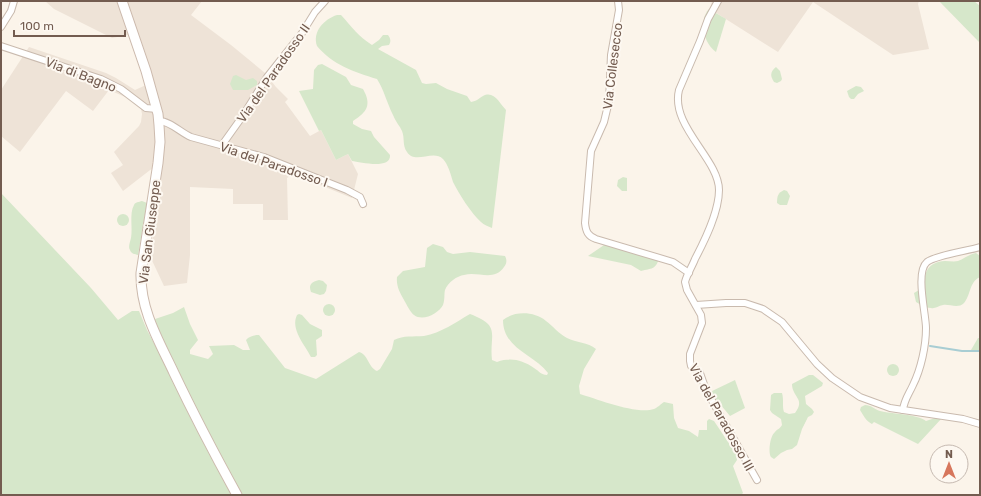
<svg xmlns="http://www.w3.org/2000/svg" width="981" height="496" viewBox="0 0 981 496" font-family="Rubik,sans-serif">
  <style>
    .residential { fill: #eee3d7 }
    .green { fill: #d6e7ca }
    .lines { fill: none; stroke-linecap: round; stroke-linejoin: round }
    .stream { stroke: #a8cdd3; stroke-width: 2 }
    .minor-casing { stroke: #c9baae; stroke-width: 8 }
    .secondary-casing { stroke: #ccbaad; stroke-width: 11 }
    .minor { stroke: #fff; stroke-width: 6 }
    .secondary { stroke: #fff; stroke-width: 9 }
    .labels { text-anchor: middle; stroke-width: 4; stroke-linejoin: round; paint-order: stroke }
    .street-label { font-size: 13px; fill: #735c50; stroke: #fdf8f1 }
  </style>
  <rect width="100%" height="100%" fill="#fbf4ea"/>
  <g class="residential">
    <polygon points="45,1 202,1 191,15 231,45 265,73 276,87 288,99 285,102 310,136 321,130 336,160 348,154 358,174 352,198 293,174 287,178 288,220 263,220 263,204 233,204 233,189 190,187 190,255 187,283 164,286 141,237 154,167 123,191 111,173 123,165 114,152 139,126 141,122 142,114 141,109 138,105 130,99 109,90 93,111 66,91 20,152 1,136 1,90 29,47 106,73 116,78 135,90 146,85 128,35 112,38 54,9"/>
    <polygon points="712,1 919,1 918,4 929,49 893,55 813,2 778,52 710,9"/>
  </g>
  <g class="green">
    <polygon points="939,1 974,1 980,6 980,43"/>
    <path d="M 709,9 L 726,19 L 716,52 C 704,44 698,21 709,9 Z"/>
    <path d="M 337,15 L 341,15 C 351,26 359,37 372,45 L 379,40 L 383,35 L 388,35 C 391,39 391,42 389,45 L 382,46 L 378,49 L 416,70 L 422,83 L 426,84 L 436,83 L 447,89 L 467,96 L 471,102 C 477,101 478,99 483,96 C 494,90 500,104 506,110 L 492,228 C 488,226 484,225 481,222 C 471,213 459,194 453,182 C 451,175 448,164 443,159 C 433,149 415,165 407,152 C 402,145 405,138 402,131 C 400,126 395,121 393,115 C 387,103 384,90 377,79 C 354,72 333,65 317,46 C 312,32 324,19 337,15 Z"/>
    <path d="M 322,64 L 346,77 L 351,85 L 363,89 C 372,105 367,112 353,121 L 353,124 L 362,129 L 371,131 L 374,137 L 390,155 C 391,170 360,162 352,161 L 348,154 L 336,160 L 321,130 L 319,131 L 299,91 L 313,89 L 314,70 L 318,65 Z"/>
    <path d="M 776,67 L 780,71 L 782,79 L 781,81 L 777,83 L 774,82 C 770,76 770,72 776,67 Z"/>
    <polygon points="236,75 246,80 253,78 257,81 257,85 248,90 233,90 230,84 233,76"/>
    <polygon points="856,86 861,87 864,91 858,94 854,99 851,99 849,97 847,91"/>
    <polygon points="623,177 627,178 627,191 622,191 617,186 618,180"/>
    <path d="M 784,190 L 787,191 L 790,196 L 787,205 L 780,205 L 777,203 C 777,196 778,193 784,190 Z"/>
    <polygon points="1,193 91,288 118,320 132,311 139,311 147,330 158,351 160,350 234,495 1,495"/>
    <path d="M 142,201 L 147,203 L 138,255 C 135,254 131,254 130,250 C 128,247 130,242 131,238 C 133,228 129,214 134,205 C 135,202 139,202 142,201 Z"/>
    <circle cx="123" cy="220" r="6"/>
    <path d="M 607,243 L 659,259 C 655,270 652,268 641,271 L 631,265 L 588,256 Z"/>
    <path d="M 433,244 L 443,247 L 447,252 L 453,254 L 470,252 L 505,256 C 507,260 507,263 504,267 C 494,282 478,271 464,275 C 457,276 448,282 445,290 C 444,294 445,300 443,305 C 439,313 423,322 414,315 C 410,312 407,305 404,300 C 400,293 396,286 397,277 L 403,271 L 425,267 L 427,248 Z"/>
    <path d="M 976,253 L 980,256 L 980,277 C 969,282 971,295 964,303 C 958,309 950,304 943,305 C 938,306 935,309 931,308 C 925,308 921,305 916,302 L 914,293 L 924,287 C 924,272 928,262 945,261 C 949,261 954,262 958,261 C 964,259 969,254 976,253 Z"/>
    <path d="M 319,280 L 323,281 L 327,285 L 326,291 L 324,294 L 320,295 L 311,292 C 308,284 312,282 319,280 Z"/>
    <circle cx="329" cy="310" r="6"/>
    <path d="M 184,307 L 190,324 L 198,340 L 190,350 L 190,354 L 208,359 L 213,354 L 209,346 L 234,345 L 243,350 L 250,350 L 246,340 C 249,336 255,335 259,335 L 285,368 L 316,379 L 359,352 C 368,354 368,367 377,371 L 380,369 L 392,349 L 394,340 C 404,335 413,337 424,336 C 441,333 456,322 470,314 C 502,326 489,334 492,360 L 497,362 C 511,357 522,360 534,368 C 539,371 541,375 547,375 L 548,373 C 534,354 503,349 503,320 C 514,311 534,311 546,321 C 553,326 559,334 567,338 C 576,343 588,342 596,349 L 584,369 L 579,386 L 580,394 C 597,399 637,415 654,409 C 657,408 661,404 664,402 L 673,404 L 674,418 L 678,428 L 689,431 L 698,437 L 699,430 L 707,430 L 707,421 L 709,419 L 714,421 L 736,454 L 737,460 L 733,466 L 743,493 L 741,495 L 240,495 L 216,450 L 152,320 L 173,313 Z"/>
    <path d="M 299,314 L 302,315 L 310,324 L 322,330 L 322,336 L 316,340 L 317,355 L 315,357 L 311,357 C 305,345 290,329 297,315 Z"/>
    <polygon points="978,338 980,338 980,352 975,352 971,350"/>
    <circle cx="893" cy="370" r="6"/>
    <path d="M 809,375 L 813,375 L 823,383 L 822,386 L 805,396 L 806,404 L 812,409 L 814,412 L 812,415 L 808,417 L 802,429 L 797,445 L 792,449 L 787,450 L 781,453 L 774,459 L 771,457 C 768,452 770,436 775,432 C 777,429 780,429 782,425 L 781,419 L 772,413 L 770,410 L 771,395 L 774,393 L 782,393 C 784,400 782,407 784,412 L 789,414 L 795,413 C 806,399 792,397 792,384 Z"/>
    <polygon points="735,380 745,408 730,416 710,392"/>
    <path d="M 865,405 C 871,405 874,409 880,411 C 891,414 918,414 926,421 L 935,418 L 942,418 L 918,444 L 874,422 L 872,424 C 865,420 864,416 860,410 L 861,407 Z"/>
  </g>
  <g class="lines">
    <polyline class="stream" points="930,346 962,351 980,351"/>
    <defs>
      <g id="minor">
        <path d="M 618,1 L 619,10 L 611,55 L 609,101 L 604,122 L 591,151 L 585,223 C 586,232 588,236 596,239 L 673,262 L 689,273"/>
        <path d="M 718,1 L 708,19 L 700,41 L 679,90 C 670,126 719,159 719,190 C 719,212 705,240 695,259 C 692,267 687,274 685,282 L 687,290 L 701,315 L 702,323 L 690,354 L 690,361 L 691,366 L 700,373 L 706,390 L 757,480"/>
        <polyline points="1,27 11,11 14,1"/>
        <polyline points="1,46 101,79 121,89 146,108 157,109"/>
        <path d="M 159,121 C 170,121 181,133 191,137 L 264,157 L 347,190 L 360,197 L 363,204"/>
        <polyline points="222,145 242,117 267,77 302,33 315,12 325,1"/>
        <polyline points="696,305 726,303 745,303 763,309 782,322 817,364 832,378 860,397 890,408 963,419 980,424"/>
        <path d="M 903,410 C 904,400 909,394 913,385 C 921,369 926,346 926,328 C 926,314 915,272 927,262 C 936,255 967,251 980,247"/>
      </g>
      <path id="secondary" d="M 122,1 L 146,71 L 158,114 L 159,125 L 160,142 L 158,163 L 141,273 C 140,310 159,341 174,373 C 194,415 215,455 237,495"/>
    </defs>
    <use href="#minor" class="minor-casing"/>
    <use href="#secondary" class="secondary-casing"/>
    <use href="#minor" class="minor"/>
    <use href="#secondary" class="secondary"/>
  </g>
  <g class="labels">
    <g class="street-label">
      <text transform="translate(612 66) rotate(-83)" y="5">Via Collesecco</text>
      <text transform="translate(273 73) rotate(-55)" y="5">Via del Paradosso II</text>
      <text transform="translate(81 74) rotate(21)" y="5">Via di Bagno</text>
      <text transform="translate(274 164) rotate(19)" y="5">Via del Paradosso I</text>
      <text transform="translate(149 232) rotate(-83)" y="5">Via San Giuseppe</text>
      <text transform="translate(722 417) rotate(61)" y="5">Via del Paradosso III</text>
    </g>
  </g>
  <rect width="981" height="496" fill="none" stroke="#735c50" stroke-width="4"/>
  <g transform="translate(949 464)"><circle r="19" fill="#fdf8f1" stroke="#c6bab1"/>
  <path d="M0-3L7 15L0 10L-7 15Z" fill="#d7775d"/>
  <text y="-6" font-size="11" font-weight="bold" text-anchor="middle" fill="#735c50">N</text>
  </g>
  <path d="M14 30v6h111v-6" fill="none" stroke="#735c50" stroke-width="2"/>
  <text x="20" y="30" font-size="12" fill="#735c50" stroke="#fdf8f1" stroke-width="3" paint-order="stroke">100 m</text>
</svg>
